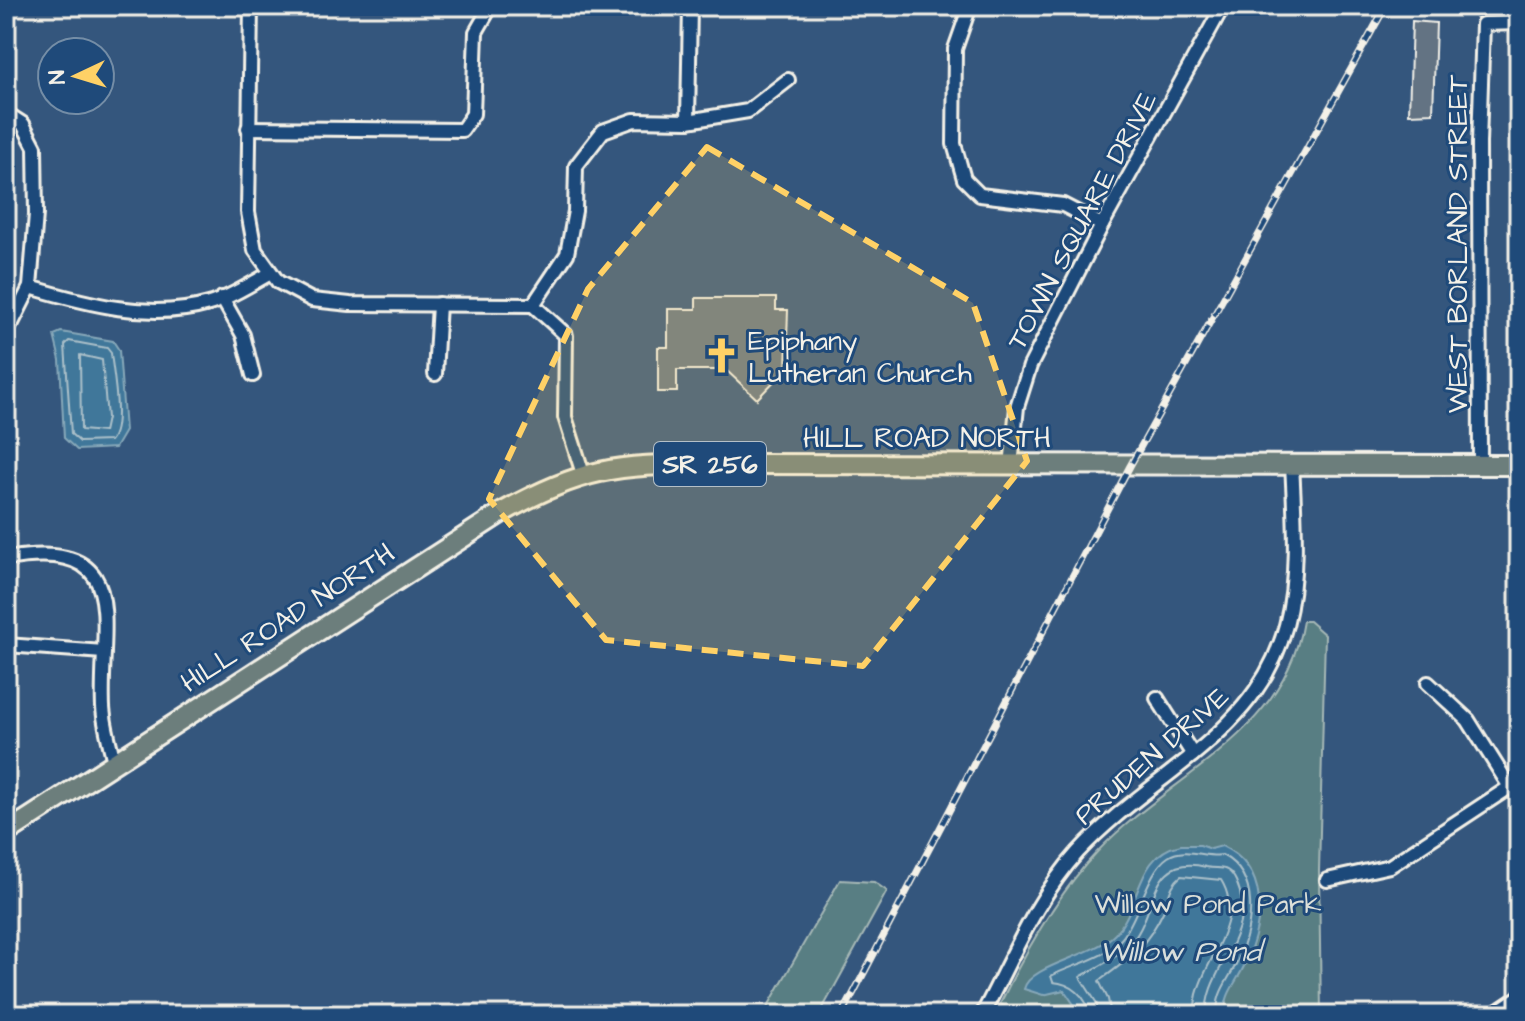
<svg xmlns="http://www.w3.org/2000/svg" width="1525" height="1021" viewBox="0 0 1525 1021" font-family="'Architects Daughter',sans-serif">
  <style>
    .green { fill: #597e83; stroke: #a6b8b6; stroke-width: 2 }
    .water { fill: #3f779a; stroke: #87a8b9; stroke-width: 2 }
    .lines { fill: none; stroke-linecap: round; stroke-linejoin: round }
    .shore { stroke: #acc0c9; stroke-width: 2 }
    .building { fill: #647383; stroke: #f4f1e8; stroke-width: 2 }
    .minor-casing { stroke: #f4f1e8; stroke-width: 18 }
    .primary-casing { stroke: #f4f1e8; stroke-width: 24 }
    .minor { stroke: #1f4a7a; stroke-width: 12 }
    .primary { stroke: #6c7e7c; stroke-width: 18 }
    .rail-casing { stroke: #f4f1e8; stroke-width: 7 }
    .rail { stroke: #1f4a7a; stroke-width: 4; stroke-dasharray: 12; stroke-linecap: butt }
    .marked { fill: #ffd166; fill-opacity: 0.2; stroke: #ffd166; stroke-width: 6; stroke-dasharray: 16 10; stroke-linejoin: round }
    .labels { text-anchor: middle; stroke-width: 6; stroke-linejoin: round; paint-order: stroke }
    .shield { fill: #1f4a7a; stroke: #b4bfc7; stroke-width: 2 }
    .shield-label { font-size: 26px; font-weight: bold; fill: #f4f1e8 }
    .street-label { font-size: 28px; fill: #f4f1e8; stroke: #1f4a7a }
    .poi-label { font-size: 28px; fill: #f4f1e8; stroke: #1f4a7a; text-anchor: start }
    .park-label { font-size: 28px; fill: #dde0d9; stroke: #1f4a7a }
    .water-label { font-size: 30px; font-style: italic; fill: #d9dfdc; stroke: #1f4a7a }
  </style>
  <rect width="100%" height="100%" fill="#34567d"/>
  <filter id="ink" filterUnits="userSpaceOnUse"><feTurbulence type="fractalNoise" baseFrequency=".0125" numOctaves="2"/><feDisplacementMap in="SourceGraphic" scale="16" xChannelSelector="R" yChannelSelector="G"/><feConvolveMatrix kernelMatrix="1 2 1 2 8 2 1 2 1" color-interpolation-filters="sRGB"/></filter>
  <g filter="url(#ink)">
    <g class="green">
      <path d="M 1303,621 L 1309,621 L 1325,635 L 1319,871 L 1321,1015 L 1022,1015 L 1000,1004 C 1025,952 1058,893 1098,851 C 1169,776 1285,735 1303,621 Z"/>
      <polygon points="840,880 874,882 887,891 819,1015 763,1015"/>
    </g>
    <g class="water">
      <polygon points="61,332 113,341 119,350 125,431 115,448 77,450 64,438 60,360 54,335"/>
      <path d="M 1181,845 L 1200,845 L 1211,849 L 1222,846 C 1270,869 1264,921 1245,964 C 1238,981 1222,996 1226,1015 L 1081,1015 L 1064,990 L 1043,995 L 1024,989 C 1029,965 1093,957 1115,934 C 1142,905 1135,854 1181,845 Z"/>
    </g>
    <g class="lines">
      <g class="shore">
        <path d="M 69,341 L 107,348 L 111,353 C 113,372 124,427 110,441 L 80,442 L 71,434 L 65,345 Z"/>
        <polygon points="80,355 102,360 107,418 104,432 81,430"/>
        <path d="M 1089,1015 C 1088,996 1070,983 1053,982 L 1051,976 C 1074,964 1105,959 1122,938 C 1140,915 1147,871 1168,857 C 1185,846 1205,858 1222,855 C 1261,876 1253,927 1237,962 C 1229,980 1214,995 1218,1015"/>
        <path d="M 1099,1015 L 1096,1002 L 1080,977 C 1095,968 1114,960 1127,947 C 1160,916 1145,852 1206,867 C 1220,870 1228,864 1236,881 C 1260,933 1202,973 1207,1015"/>
        <path d="M 1111,1015 L 1108,999 L 1099,981 C 1130,959 1147,946 1164,910 C 1170,896 1169,886 1181,876 L 1221,880 C 1250,927 1191,968 1195,1015"/>
      </g>
    </g>
    <g class="building">
      <polygon points="1412,21 1436,23 1433,113 1409,114"/>
      <polygon points="696,298 776,298 776,310 788,310 786,369 757,399 726,370 677,370 677,392 658,392 658,347 668,347 668,309 696,309"/>
    </g>
    <g class="lines">
      <defs>
        <g id="minor">
          <polyline points="251,6 248,212 255,250 278,282 312,300 350,304 533,305 566,335 565,417 583,474"/>
          <polyline points="970,6 955,49 954,144 964,179 980,195 1063,205 1102,225"/>
          <polyline points="6,113 23,124 35,147 36,214 30,287 12,323 6,326"/>
          <polyline points="688,121 690,6"/>
          <polyline points="248,128 462,130 473,114 476,32 491,6"/>
          <path d="M 30,287 C 87,304 150,321 209,304 C 230,298 252,283 271,273"/>
          <polyline points="222,298 243,335 253,375"/>
          <polyline points="533,305 567,254 575,211 576,166 603,131 634,120 688,121 748,111 788,80"/>
          <polyline points="435,374 439,304"/>
          <polyline points="1480,465 1479,143 1483,24 1519,23"/>
          <polyline points="1011,466 1017,407 1030,366 1102,225 1223,6"/>
          <path d="M 6,559 C 135,537 99,622 103,707 C 104,725 110,744 114,762"/>
          <polyline points="6,645 104,652"/>
          <polyline points="1428,683 1468,720 1510,787"/>
          <polyline points="1157,698 1193,755"/>
          <polyline points="1327,880 1390,866 1519,781"/>
          <path d="M 982,1015 C 1011,961 1036,898 1078,852 C 1112,815 1155,786 1194,754 C 1302,667 1299,593 1292,464"/>
          <polyline points="1492,1015 1519,997"/>
        </g>
        <path id="primary" d="M 6,833 L 501,513 C 581,468 616,465 705,464 L 1519,465"/>
      </defs>
      <use href="#minor" class="minor-casing"/>
      <use href="#primary" class="primary-casing"/>
      <use href="#minor" class="minor"/>
      <use href="#primary" class="primary"/>
      <defs>
        <polyline id="rail" points="842,1015 1130,466 1386,6"/>
      </defs>
      <use href="#rail" class="rail-casing"/>
      <use href="#rail" class="rail"/>
    </g>
  </g>
  <path class="marked" d="M 707,147 L 973,303 L 1027,461 L 863,666 L 606,640 L 489,499 L 588,289 Z"/>
  <defs>
    <symbol id="church-bare" viewBox="-9 -9 18 18"><path d="M-1.2-6h2.4v3.5h3.3v2.4h-3.3V6h-2.4V-.1h-3.3v-2.4h3.3Z" fill="#ffd166" stroke="#1f4a7a" stroke-width="2.5" paint-order="stroke"/></symbol>
  </defs>
  <g fill-rule="evenodd">
    <use href="#church-bare" x="696" y="330" width="51" height="51"/>
  </g>
  <g class="labels">
    <rect class="shield" x="654" y="442" width="112" height="44" rx="6"/>
    <g class="shield-label">
      <text x="710" y="473">SR 256</text>
    </g>
    <g class="street-label">
      <text transform="translate(1081 220) rotate(-62)" y="10">TOWN SQUARE DRIVE</text>
      <text transform="translate(1457 244) rotate(-90)" y="10">WEST BORLAND STREET</text>
      <text x="927" y="447">HILL ROAD NORTH</text>
      <text transform="translate(287 617) rotate(-33)" y="10">HILL ROAD NORTH</text>
      <text transform="translate(1151 755) rotate(-41)" y="10">PRUDEN DRIVE</text>
    </g>
    <g class="poi-label">
      <text x="748" y="350">Epiphany<tspan x="748" dy="32">Lutheran Church</tspan></text>
    </g>
    <g class="park-label">
      <text x="1208" y="913">Willow Pond Park</text>
    </g>
    <g class="water-label">
      <text x="1180" y="961">Willow Pond</text>
    </g>
  </g>
  <rect width="1525" height="1021" fill="none" stroke="#1f4a7a" stroke-width="32"/>
  <rect x="16" y="16" width="1493" height="989" fill="none" stroke="#f4f1e8" stroke-width="3" filter="url(#ink)"/>
  <g transform="translate(76 76) rotate(266)"><circle r="38" fill="#1f4a7a" stroke="#748da6" stroke-width="2"/>
  <path d="M0-6L14 30L0 20L-14 30Z" fill="#ffd166"/>
  <text y="-12" font-size="22" font-weight="bold" text-anchor="middle" fill="#f4f1e8">N</text>
  </g>
</svg>
